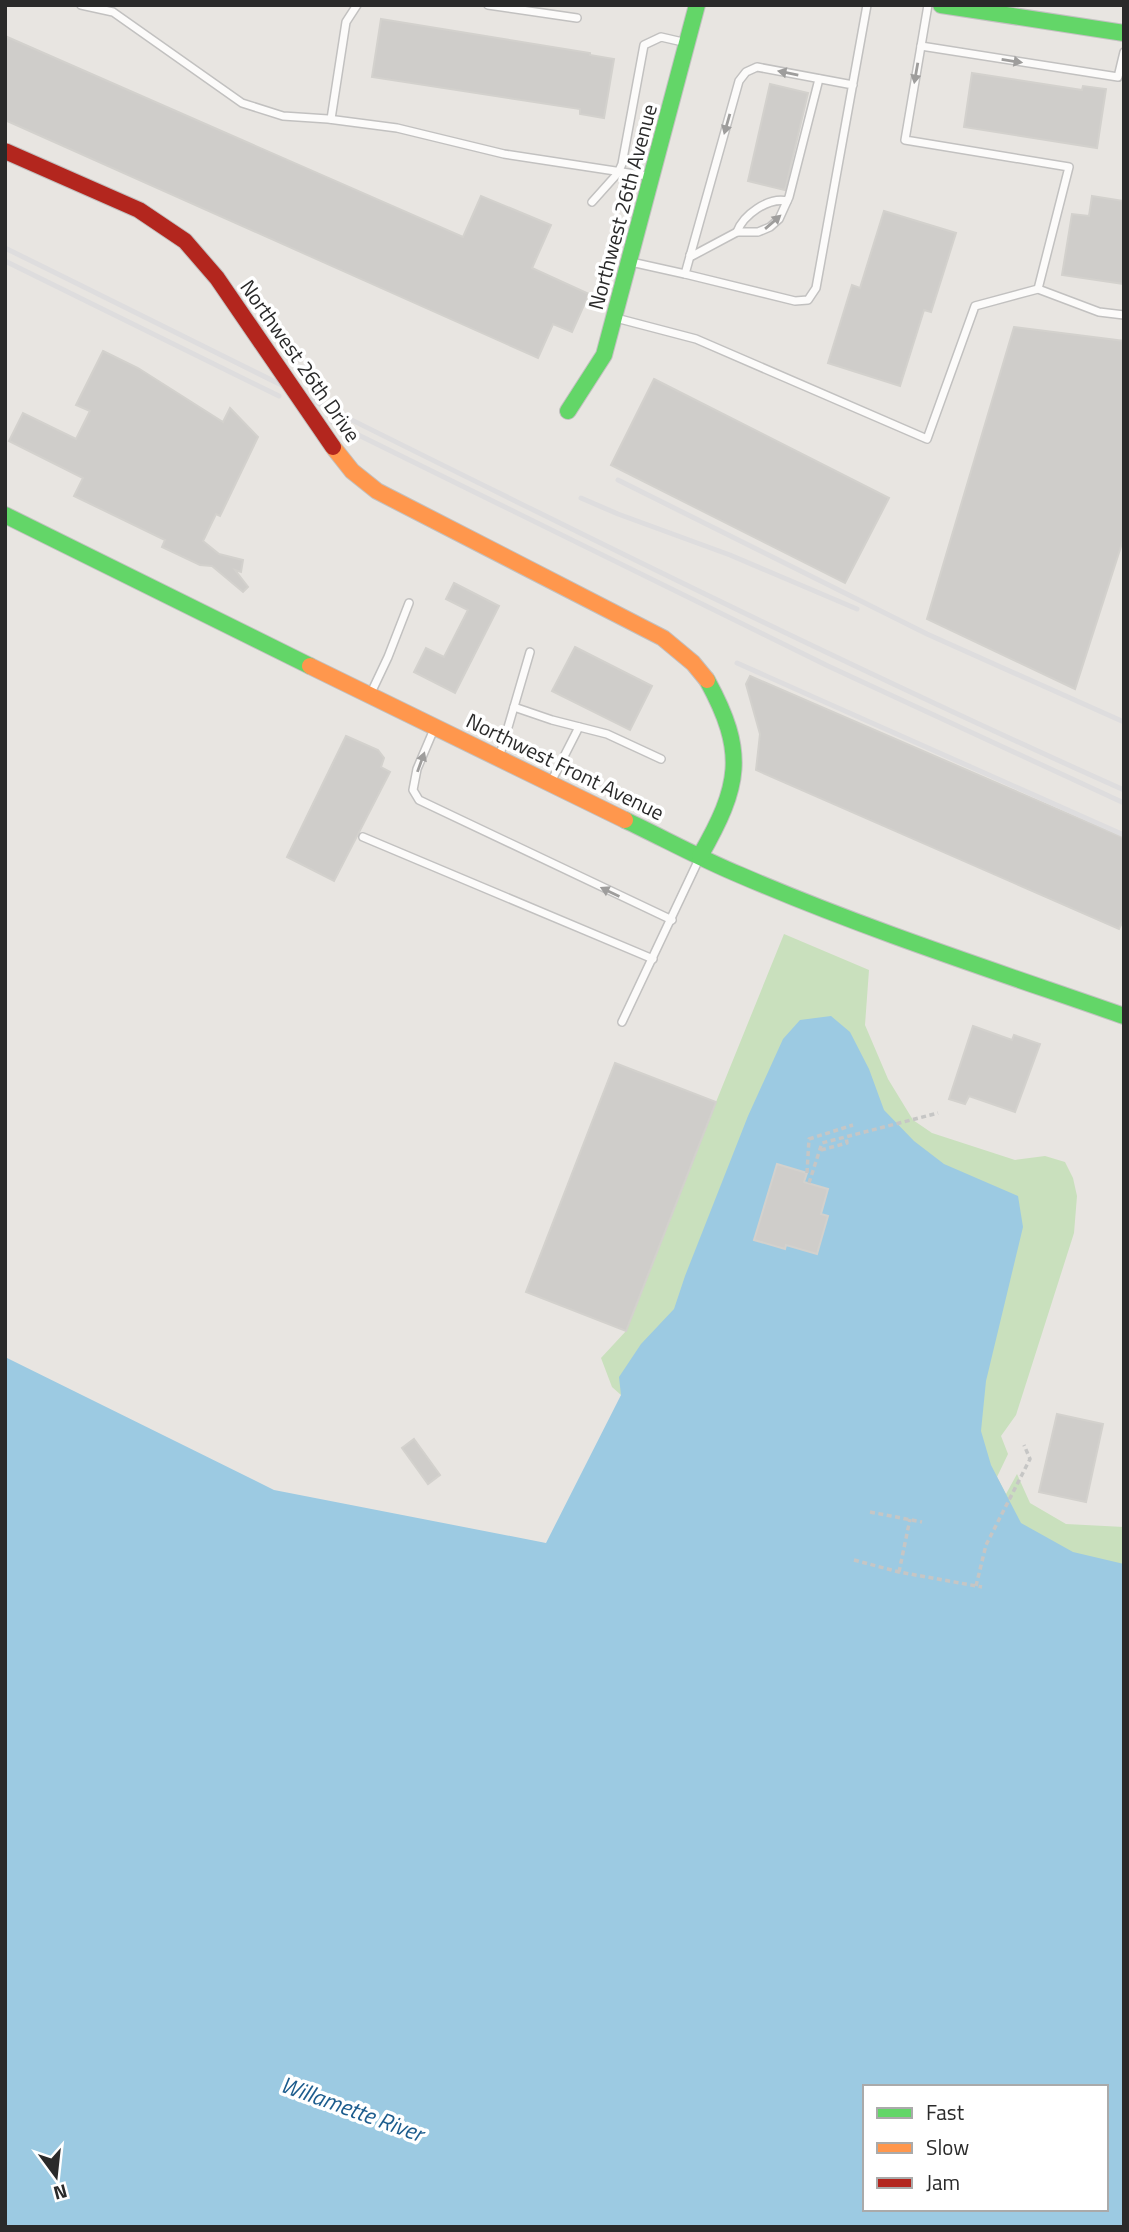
<svg xmlns="http://www.w3.org/2000/svg" width="1129" height="2232" viewBox="0 0 1129 2232" font-family="'Titillium Web',sans-serif">
  <style>
    .green { fill: #c9e0bd }
    .water { fill: #9ccae2; fill-rule: evenodd }
    .building { fill: #cfcdca; stroke: #d3d1cd; stroke-width: 2 }
    .lines { fill: none; stroke-linecap: round; stroke-linejoin: round }
    .lane-casing { stroke: #c2c1c0; stroke-width: 10 }
    .fast-casing { stroke: #c2c1c0; stroke-width: 18 }
    .slow-casing { stroke: #c2c1c0; stroke-width: 18 }
    .path { stroke: #c6c6c5; stroke-width: 3.5; stroke-dasharray: 5 3.5; stroke-linecap: butt }
    .lane { stroke: #fcfbfa; stroke-width: 7 }
    .fast { stroke: #63d668; stroke-width: 16 }
    .slow { stroke: #ff974d; stroke-width: 16 }
    .rail { stroke: #deddde; stroke-width: 5 }
    .slow-bridge-casing { stroke: #c2c1c0; stroke-width: 18; stroke-linecap: butt }
    .jam-bridge-casing { stroke: #c2c1c0; stroke-width: 18; stroke-linecap: butt }
    .slow-bridge { stroke: #ff974d; stroke-width: 16 }
    .jam-bridge { stroke: #b3261e; stroke-width: 16 }
    .oneway { fill: #9e9d9c }
    .labels { text-anchor: middle; stroke-width: 7; stroke-linejoin: round; paint-order: stroke }
    .street-label { font-size: 21px; fill: #2a2a2a; stroke: #fff }
    .water-label { font-size: 23px; font-style: italic; fill: #1c5c8d; stroke: #fff }
  </style>
  <rect width="100%" height="100%" fill="#e8e5e1"/>
  <polygon class="green" points="784,934 869,970 865,1025 888,1079 913,1120 932,1133 1015,1160 1045,1156 1065,1162 1073,1178 1077,1196 1074,1233 1016,1415 1001,1436 1008,1454 997,1477 1006,1494 1017,1474 1030,1503 1066,1524 1124,1527 1124,1615 972,1581 737,1220 621,1395 612,1387 601,1358 626,1331 716,1102"/>
  <path class="water" d="M 831,1016 L 850,1032 L 869,1069 L 884,1110 L 914,1141 L 944,1164 L 1018,1196 L 1023,1227 L 986,1381 L 981,1431 L 991,1465 L 1021,1523 L 1073,1552 L 1124,1564 L 1124,2227 L 5,2227 L 5,1357 L 274,1490 L 546,1543 L 621,1395 L 619,1377 L 641,1344 L 674,1309 L 685,1276 L 748,1116 L 783,1039 L 800,1020 ZM 865,2087 L 1106,2087 L 1106,2209 L 865,2209 Z"/>
  <g class="building">
    <polygon points="381,19 590,53 590,55 614,59 604,118 580,114 580,109 372,77"/>
    <polygon points="5,36 463,237 481,196 551,225 532,268 589,294 572,332 553,324 538,358 5,120"/>
    <polygon points="972,73 1082,90 1083,86 1106,89 1097,148 964,127"/>
    <polygon points="770,84 808,93 785,190 748,181"/>
    <polygon points="1092,196 1124,201 1124,284 1062,275 1072,214 1089,216"/>
    <polygon points="884,211 956,233 931,312 924,310 900,386 828,363 852,285 860,288"/>
    <polygon points="1014,327 1124,341 1124,537 1075,689 927,619"/>
    <polygon points="103,351 138,368 223,422 230,408 258,437 220,516 216,514 203,541 219,554 243,560 241,572 235,570 248,587 243,592 212,566 200,565 162,547 165,540 74,496 83,478 9,441 23,413 76,439 90,411 76,405"/>
    <polygon points="654,379 889,498 845,583 611,465"/>
    <polygon points="454,583 499,606 455,693 414,672 426,648 444,657 468,610 446,599"/>
    <polygon points="575,647 652,686 630,730 552,691"/>
    <polygon points="750,676 1124,838 1124,919 1119,929 756,770 760,734 746,684"/>
    <polygon points="346,736 378,750 384,758 381,767 390,772 334,881 287,857"/>
    <polygon points="973,1026 1012,1040 1014,1035 1040,1044 1015,1112 969,1096 965,1104 949,1099"/>
    <polygon points="615,1063 716,1102 626,1331 526,1292"/>
    <polygon points="777,1164 807,1173 804,1182 828,1189 821,1214 828,1216 817,1254 786,1245 785,1249 754,1240"/>
    <polygon points="1057,1414 1103,1424 1086,1502 1039,1492"/>
    <polygon points="414,1439 440,1475 428,1484 402,1448"/>
  </g>
  <g class="lines">
    <defs>
      <g id="lane">
        <polyline points="81,5 113,12 242,103 283,116 328,119 397,128 504,154 648,176"/>
        <polyline points="488,5 577,18"/>
        <polyline points="928,5 905,140 1069,167 1038,289"/>
        <polyline points="921,46 1118,77 1124,52"/>
        <polyline points="853,85 757,67 746,72 739,81 685,274 795,301 808,300 816,288 867,5"/>
        <polyline points="331,119 346,22 357,5"/>
        <polyline points="592,202 618,173 622,164 644,45 661,37 687,43"/>
        <path d="M 737,232 C 743,215 768,197 787,201"/>
        <polyline points="690,255 692,256 737,232 758,232 770,227 779,219 789,197 819,79"/>
        <polyline points="631,262 685,274"/>
        <polyline points="616,318 696,339 927,439 975,306 1038,289 1099,312 1124,315"/>
        <polyline points="370,695 388,657 409,603"/>
        <polyline points="514,707 552,720 607,734 661,759"/>
        <polyline points="434,729 417,769 413,790 419,800 672,920"/>
        <polyline points="499,758 530,652"/>
        <polyline points="551,782 579,727"/>
        <polyline points="363,837 653,959"/>
        <polyline points="622,1022 700,857"/>
      </g>
      <g id="fast">
        <polyline points="941,5 1124,33"/>
        <polyline points="568,411 604,355 697,5"/>
        <polyline points="5,515 310,666"/>
        <path d="M 625,820 C 663,838 701,859 740,875 C 865,929 995,971 1124,1016"/>
        <path d="M 700,856 C 740,786 747,753 707,680"/>
      </g>
      <polyline id="slow" points="310,666 625,820"/>
    </defs>
    <use href="#lane" class="lane-casing"/>
    <use href="#fast" class="fast-casing"/>
    <use href="#slow" class="slow-casing"/>
    <g class="path">
      <polyline points="821,1150 847,1143 846,1137"/>
      <polyline points="807,1173 809,1139 853,1125"/>
      <polyline points="809,1183 822,1143 938,1113"/>
      <polyline points="870,1512 922,1522"/>
      <polyline points="854,1560 899,1572 982,1587"/>
      <polyline points="899,1572 910,1519"/>
      <polyline points="976,1586 986,1545 1030,1459 1024,1445"/>
    </g>
    <use href="#lane" class="lane"/>
    <use href="#fast" class="fast"/>
    <use href="#slow" class="slow"/>
    <g class="rail">
      <path d="M 5,248 C 377,431 746,621 1124,790"/>
      <polyline points="5,261 279,396"/>
      <polyline points="332,422 828,666 1124,803"/>
      <polyline points="618,480 927,634 1124,722"/>
      <polyline points="581,498 618,514 730,555 857,609"/>
      <polyline points="737,663 1124,835"/>
    </g>
    <defs>
      <polyline id="slow-bridge" points="333,447 352,471 377,491 663,638 693,663 707,680"/>
      <polyline id="jam-bridge" points="5,151 139,210 185,241 217,278 333,447"/>
    </defs>
    <use href="#slow-bridge" class="slow-bridge-casing"/>
    <use href="#jam-bridge" class="jam-bridge-casing"/>
    <use href="#slow-bridge" class="slow-bridge"/>
    <use href="#jam-bridge" class="jam-bridge"/>
  </g>
  <defs><path id="oneway-solid" d="M-6-.8H1V-3.2L6.5 0L1 3.2V.8H-6Z" transform="scale(1.75)"/></defs>
  <g class="oneway">
    <use href="#oneway-solid" transform="translate(1012 61) rotate(9)"/>
    <use href="#oneway-solid" transform="translate(788 73) rotate(-169)"/>
    <use href="#oneway-solid" transform="translate(916 73) rotate(100)"/>
    <use href="#oneway-solid" transform="translate(727 124) rotate(106)"/>
    <use href="#oneway-solid" transform="translate(773 222) rotate(-41)"/>
    <use href="#oneway-solid" transform="translate(421 762) rotate(-70)"/>
    <use href="#oneway-solid" transform="translate(610 892) rotate(-154)"/>
  </g>
  <g class="labels">
    <g class="street-label">
      <text transform="translate(623 207) rotate(-75)" y="7">Northwest 26th Avenue</text>
      <text transform="translate(300 361) rotate(55)" y="7">Northwest 26th Drive</text>
      <text transform="translate(565 767) rotate(26)" y="7">Northwest Front Avenue</text>
    </g>
    <g class="water-label">
      <text transform="translate(352 2109) rotate(20)" y="8">Willamette River</text>
    </g>
  </g>
  <rect width="1129" height="2232" fill="none" stroke="#2a2a2a" stroke-width="14"/>
  <rect x="863" y="2085" width="245" height="126" fill="#ffffff" stroke="#aaaaaa" stroke-width="2"/>
  <rect x="877" y="2108" width="35" height="10" fill="#63d668" stroke="#aaaaaa" stroke-width="2"/>
  <text x="926" y="2120" font-size="21" fill="#2a2a2a">Fast</text>
  <rect x="877" y="2143" width="35" height="10" fill="#ff974d" stroke="#aaaaaa" stroke-width="2"/>
  <text x="926" y="2155" font-size="21" fill="#2a2a2a">Slow</text>
  <rect x="877" y="2178" width="35" height="10" fill="#b3261e" stroke="#aaaaaa" stroke-width="2"/>
  <text x="926" y="2190" font-size="21" fill="#2a2a2a">Jam</text>
  <g transform="translate(56 2176) rotate(165)" stroke="#ffffff" stroke-width="5" paint-order="stroke">
  <path d="M0-5L12 26L0 18L-12 26Z" fill="#2a2a2a"/>
  <text y="-10" font-size="19" font-weight="bold" text-anchor="middle" fill="#2a2a2a">N</text>
  </g>
</svg>
